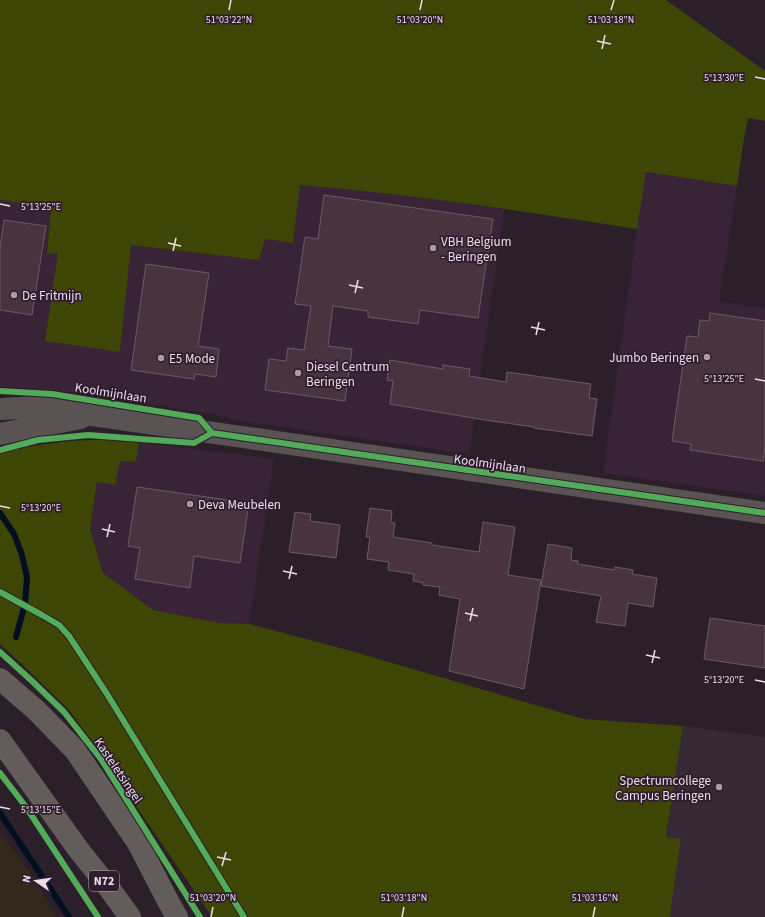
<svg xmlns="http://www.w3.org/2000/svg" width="765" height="917" viewBox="0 0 765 917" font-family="'Source Sans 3',sans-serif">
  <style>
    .built { fill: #392337 }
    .industrial { fill: #33281c }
    .education { fill: #362936 }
    .green { fill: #3e4606 }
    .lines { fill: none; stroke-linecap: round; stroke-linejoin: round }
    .stream { stroke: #040e21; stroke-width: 6 }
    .building { fill: #48333f; stroke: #685c64 }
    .tertiary { stroke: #595353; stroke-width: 22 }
    .primary { stroke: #625c5a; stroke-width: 22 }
    .cycleway-casing { stroke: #2f1c2e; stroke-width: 8 }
    .cycleway { stroke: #51ab58; stroke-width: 6 }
    .ticks { fill: none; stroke: #ebdeea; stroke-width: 1.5 }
    .poi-dot { fill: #a89ca7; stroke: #2f1c2e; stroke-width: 1.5 }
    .labels { text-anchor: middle; stroke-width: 3.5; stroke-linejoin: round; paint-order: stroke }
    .shield { fill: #2f1c2e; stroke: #b3a4b2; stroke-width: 1 }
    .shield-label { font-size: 12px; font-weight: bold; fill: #ebdeea }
    .poi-label { font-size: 13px; fill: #ebdeea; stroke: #2f1c2e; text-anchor: start }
    .street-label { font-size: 13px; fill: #ebdeea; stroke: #2f1c2e }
    .ticks-label { font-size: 10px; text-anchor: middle; fill: #ebdeea; stroke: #2f1c2e; stroke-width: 3.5; stroke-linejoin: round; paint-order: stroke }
  </style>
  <rect width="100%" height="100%" fill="#2b202a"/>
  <g class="built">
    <polygon points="645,172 737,186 719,302 765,308 765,496 603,473"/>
    <polygon points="300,184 388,193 504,209 469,454 242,421 207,413 73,392 32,388 0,387 0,200 51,207 47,254 58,253 120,352 131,245 259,260 265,239 293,243"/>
    <polygon points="139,442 274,459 249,624 220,623 153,610 103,573 90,529 98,482 120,460 136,462"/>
  </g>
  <polygon class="industrial" points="0,832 35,879 56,917 0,917"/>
  <polygon class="education" points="683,726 765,737 765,917 670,917 681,840 666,837"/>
  <g class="green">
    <path d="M 0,0 L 666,0 L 765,71 L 765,121 L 748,118 L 744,138 L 737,186 L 646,172 L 637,229 C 525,212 413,194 300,185 L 293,243 L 265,239 L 259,260 L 131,245 L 120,352 L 45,341 L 58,253 L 47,254 L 51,207 L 0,200 Z"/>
    <path d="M 93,440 L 116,440 L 139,442 L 136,462 L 120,461 L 115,485 L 97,482 L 90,529 L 103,573 L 153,610 L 220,623 L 249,624 L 344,649 L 583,719 L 683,726 L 666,837 L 681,839 L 670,917 L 212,917 L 97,749 L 70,711 L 25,667 L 0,644 L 0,453 C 31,445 61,441 93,440 Z"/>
  </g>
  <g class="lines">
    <g class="stream">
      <polyline points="0,513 14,534 22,555 27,577 25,604 16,637"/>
      <polyline points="0,813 69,917"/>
    </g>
  </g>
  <g class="building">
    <polygon points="324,195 493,219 478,318 420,310 418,324 368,317 368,311 333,306 328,346 352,349 345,401 265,390 269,359 286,361 288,348 304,350 311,306 295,304 305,237 318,239"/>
    <polygon points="4,220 46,226 32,315 0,310 0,248"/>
    <polygon points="146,264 209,273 198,346 219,349 216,377 195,374 194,379 131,370"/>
    <polygon points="710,313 765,321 765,447 763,461 690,450 691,444 672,441 687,336 698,337 700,320 709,321"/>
    <polygon points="390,360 443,369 443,365 470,369 469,376 506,382 507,372 591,384 589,398 597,399 592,436 534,428 534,427 485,420 390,404 393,381 387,380"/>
    <polygon points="137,487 249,503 240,563 194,556 190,588 135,579 140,548 128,546"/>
    <polygon points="370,508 392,511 391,522 395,523 393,537 432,543 432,545 479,552 483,522 515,527 508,575 541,580 524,689 449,671 460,599 439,595 440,587 423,585 424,583 413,581 414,574 388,570 389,562 367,559 370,537 366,537"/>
    <polygon points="295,512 311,514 310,521 340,525 336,558 289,552"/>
    <polygon points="548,544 572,548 571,560 578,561 578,564 614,570 615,567 633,570 632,574 657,578 653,607 628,603 625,626 596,622 601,596 541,586"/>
    <polygon points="710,618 765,626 765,668 704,659"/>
  </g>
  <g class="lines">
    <g class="tertiary">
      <polyline points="0,409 41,407 91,415 765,513"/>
      <polyline points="0,434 81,418"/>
    </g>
    <g class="primary">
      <polyline points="0,679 36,710 75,750 138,843 169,903 177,917"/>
      <polyline points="0,740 78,849 109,888 130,917"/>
    </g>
    <defs>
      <g id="cycleway">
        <polyline points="0,391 52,394 199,418 212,433"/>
        <polyline points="0,450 38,440 88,435 194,443 212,433 765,513"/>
        <polyline points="0,592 42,615 59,625 69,636 107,694 244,917"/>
        <polyline points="0,652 32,681 64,712 101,759 200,917"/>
        <polyline points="0,773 26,807 98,917"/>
      </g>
    </defs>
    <use href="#cycleway" class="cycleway-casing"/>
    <use href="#cycleway" class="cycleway"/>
  </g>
  <path class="ticks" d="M 229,10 L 231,0M 420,10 L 422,0M 611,10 L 614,0M 597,41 L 611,44M 602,49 L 605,35M 755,77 L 765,79M 0,204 L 10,206M 168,243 L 181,246M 173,251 L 176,238M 349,285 L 363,288M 355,293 L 358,280M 531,327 L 545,330M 536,335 L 539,322M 755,379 L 765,381M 0,506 L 10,508M 102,529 L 115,532M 107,537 L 110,524M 283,571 L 297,574M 289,579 L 292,566M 465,613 L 478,616M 470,621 L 473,608M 646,655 L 660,658M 652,663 L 655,650M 755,680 L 765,682M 0,807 L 10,809M 217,857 L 231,860M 222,866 L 226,852M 211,917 L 213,907M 402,917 L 404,907M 593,917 L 595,907"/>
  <g class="poi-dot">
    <circle cx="433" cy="248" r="4"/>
    <circle cx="14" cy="295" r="4"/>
    <circle cx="707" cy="357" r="4"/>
    <circle cx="161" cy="358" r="4"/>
    <circle cx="298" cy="373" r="4"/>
    <circle cx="190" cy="504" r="4"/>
    <circle cx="719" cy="787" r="4"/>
  </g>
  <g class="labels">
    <rect class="shield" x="89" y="871" width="30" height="20" rx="3"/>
    <g class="shield-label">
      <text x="104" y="885">N72</text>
    </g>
    <g class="poi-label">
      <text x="441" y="246">VBH Belgium<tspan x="441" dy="15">- Beringen</tspan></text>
      <text x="22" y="300">De Fritmijn</text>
      <text x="699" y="362" text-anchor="end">Jumbo Beringen</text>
      <text x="169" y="363">E5 Mode</text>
      <text x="306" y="371">Diesel Centrum<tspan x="306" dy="15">Beringen</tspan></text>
      <text x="198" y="509">Deva Meubelen</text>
      <text x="711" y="785" text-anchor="end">Spectrumcollege<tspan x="711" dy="15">Campus Beringen</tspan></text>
    </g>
    <g class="street-label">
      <text transform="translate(111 392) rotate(9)" y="5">Koolmijnlaan</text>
      <text transform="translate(490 463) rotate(8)" y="5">Koolmijnlaan</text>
      <text transform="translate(119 770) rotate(56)" y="5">Kasteletsingel</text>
    </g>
  </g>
  <g class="ticks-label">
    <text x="229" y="23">51°03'22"N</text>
    <text x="420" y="23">51°03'20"N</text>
    <text x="611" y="23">51°03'18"N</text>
    <text x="724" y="81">5°13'30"E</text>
    <text x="41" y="210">5°13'25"E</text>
    <text x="724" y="382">5°13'25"E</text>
    <text x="41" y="511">5°13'20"E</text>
    <text x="724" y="683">5°13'20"E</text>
    <text x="41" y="813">5°13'15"E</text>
    <text x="213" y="901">51°03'20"N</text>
    <text x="404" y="901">51°03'18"N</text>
    <text x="595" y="901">51°03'16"N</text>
  </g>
  <g transform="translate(36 881) rotate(283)" stroke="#2f1c2e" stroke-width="3" paint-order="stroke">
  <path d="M0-3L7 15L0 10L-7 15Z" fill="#ebdeea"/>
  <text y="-6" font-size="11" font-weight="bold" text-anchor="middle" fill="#ebdeea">N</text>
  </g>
</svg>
